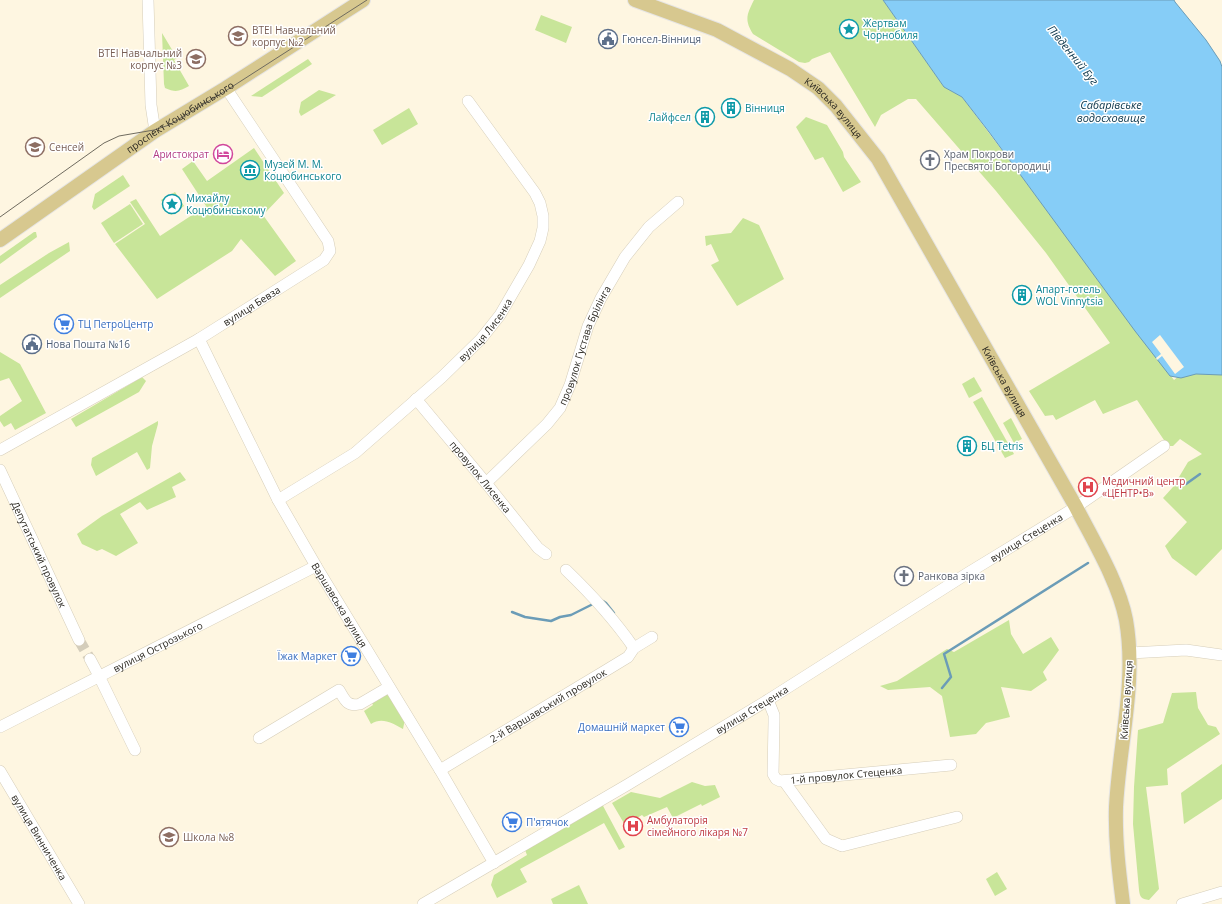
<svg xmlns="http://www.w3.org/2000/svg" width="1222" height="904" viewBox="0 0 1222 904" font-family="'Open Sans',sans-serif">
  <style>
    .green { fill: #c8e599 }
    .water { fill: #86cdf7; stroke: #6b9cb7 }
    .pier { fill: #fef6e1 }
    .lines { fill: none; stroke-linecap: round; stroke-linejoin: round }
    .stream { stroke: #6b9cb7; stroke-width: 2.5 }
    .minor-tunnel { stroke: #d4cdbb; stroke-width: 11; stroke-dasharray: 11 5.5; stroke-linecap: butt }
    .minor-casing { stroke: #d6ceba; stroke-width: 12 }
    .major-casing { stroke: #e6e5e4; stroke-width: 16 }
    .minor { stroke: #fff; stroke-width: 11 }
    .major { stroke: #d7c88f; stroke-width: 14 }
    .tram { stroke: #6f6b5f; stroke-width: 1 }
    .labels { text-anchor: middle; stroke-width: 3; stroke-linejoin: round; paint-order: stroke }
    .culture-label { font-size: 10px; fill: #0d838f; stroke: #fff; text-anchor: start }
    .education-label { font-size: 10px; fill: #785e54; stroke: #fff; text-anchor: start }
    .service-label { font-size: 10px; fill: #4e5e75; stroke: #fff; text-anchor: start }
    .street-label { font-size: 10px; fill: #2b2821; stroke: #fff }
    .hotel-label { font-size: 10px; fill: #b23c85; stroke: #fff; text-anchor: end }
    .worship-label { font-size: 10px; fill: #5b616d; stroke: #fff; text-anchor: start }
    .shop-label { font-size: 10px; fill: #366cbe; stroke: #fff; text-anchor: start }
    .health-label { font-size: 10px; fill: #be3a42; stroke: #fff; text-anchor: start }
    .water-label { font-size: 11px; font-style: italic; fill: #093449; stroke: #fff }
  </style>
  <rect width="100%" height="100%" fill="#fef6e1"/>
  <g class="green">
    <path d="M 754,0 L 883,0 L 944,87 L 962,97 L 1174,380 L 1222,341 L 1222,549 L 1196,576 L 1172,558 L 1165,546 L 1187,522 L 1163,498 L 1173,487 L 1188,462 L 1202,454 L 1180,439 L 1173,446 L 1168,446 L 1137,400 L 1103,414 L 1095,400 L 1056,420 L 1053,415 L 1045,416 L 1029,391 L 1110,343 L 1046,253 L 996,191 L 916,99 L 908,99 L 881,115 L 875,127 L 830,52 L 812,59 L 809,62 L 805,63 L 799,62 L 753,34 C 744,20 747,14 754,0 Z"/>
    <polygon points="541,15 572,27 566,43 535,30"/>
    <path d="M 162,33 L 177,58 L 174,60 L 189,86 C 180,91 176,93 165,88 L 164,84 Z"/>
    <polygon points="308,59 312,64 262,97 251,96"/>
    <polygon points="319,90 336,95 301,116 299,112 301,102"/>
    <polygon points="409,108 418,124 382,145 373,130"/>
    <polygon points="806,117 827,125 843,152 844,157 861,182 843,192 823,157 815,160 796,127"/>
    <polygon points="254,148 284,193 263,215 296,261 275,276 241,239 232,251 157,299 115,244 145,224 130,202 136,199 160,236 206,206 182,169 193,161 207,181"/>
    <polygon points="123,175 130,186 94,210 92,207 95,194"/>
    <polygon points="175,192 184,206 171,215 161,200 166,197 168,201 172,198 170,195"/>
    <polygon points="130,204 143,224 114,243 101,223"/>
    <polygon points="743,218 759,225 784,279 737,306 711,265 719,261 711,244 706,246 705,236 731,233"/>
    <polygon points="34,232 36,232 37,237 0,264 0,256"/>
    <polygon points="69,242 70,251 0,298 0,285 49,253"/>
    <polygon points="0,352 20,364 46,413 15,430 11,423 4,427 0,421 0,416 22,401 9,378 0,381"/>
    <polygon points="142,377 146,381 139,392 76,427 71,419"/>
    <polygon points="974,377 982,391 969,398 962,384"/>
    <polygon points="982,397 1014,454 1005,458 973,402"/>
    <polygon points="1011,418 1022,439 1014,443 1003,423"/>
    <polygon points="158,421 158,424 152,446 150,468 147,470 137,452 96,476 91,465 92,458"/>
    <polygon points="180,472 186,480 172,487 176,497 147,510 140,502 120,514 138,543 116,556 102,549 97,551 82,544 77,534 102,516"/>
    <polygon points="1009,620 1011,634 1023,654 1051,637 1059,650 1043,672 1047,680 1031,691 1001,687 1010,717 986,723 976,734 950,737 942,696 930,687 888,690 880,686 897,681 947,649 954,652"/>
    <path d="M 1196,692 L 1198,708 L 1208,725 L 1216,727 L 1220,734 L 1167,769 L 1168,785 L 1146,787 L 1159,889 L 1149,900 C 1141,899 1140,897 1139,890 L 1133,824 L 1134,787 L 1138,730 L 1163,723 L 1172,693 Z"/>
    <path d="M 386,694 L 392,698 L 405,719 L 403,729 C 392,723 382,717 371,724 L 364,711 L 373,705 L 372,703 Z"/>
    <polygon points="1222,764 1222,799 1184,824 1181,793"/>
    <polygon points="692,782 705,786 715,785 720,797 702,806 701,804 673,818 667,807 644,817 642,815 625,825 612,803 631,792 660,798"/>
    <polygon points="602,804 625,847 619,850 604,823 520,869 527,882 497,898 491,885 494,875 527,855 525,850"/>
    <polygon points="997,872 1007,889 995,896 986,879"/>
    <polygon points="579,885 588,904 553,904 551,899"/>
  </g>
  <polygon class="water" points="883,0 1174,0 1175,2 1206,40 1220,61 1222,67 1222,375 1196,374 1181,378 1170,376 1135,331 989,132 962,97 944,87"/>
  <polygon class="pier" points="1160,335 1184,367 1175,374 1162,356 1157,360 1156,358 1161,354 1152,342"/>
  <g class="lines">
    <g class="stream">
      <polyline points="1186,484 1200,474"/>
      <polyline points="603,601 606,603 614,613"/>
      <polyline points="512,612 525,617 551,621 560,617 571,615 595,603"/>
      <polyline points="942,688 951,677 944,654 1088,563"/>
    </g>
    <polyline class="minor-tunnel" points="79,640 90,659"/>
    <defs>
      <g id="minor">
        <polyline points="148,0 151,105 155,131"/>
        <path id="s1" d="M 199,339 L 278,500 L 316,566 L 440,770 L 494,863"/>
        <path id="s2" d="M 416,399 L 486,483 L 538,548 L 546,554"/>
        <path id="s3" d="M 0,450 L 199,339 L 324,260 L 330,251 L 328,241 L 226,88"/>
        <path id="s4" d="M 0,470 L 79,640"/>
        <path id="s5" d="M 486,483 L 547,424 L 560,408 L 570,385 L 588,326 L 601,298 L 625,257 L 649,227 L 678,202"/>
        <path id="s6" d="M 278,500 L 355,453 L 442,377 L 481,339 L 500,315 L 529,265 L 540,241 L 543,228 L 543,216 L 540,203 L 535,193 L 468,101"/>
        <path d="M 566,570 C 591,594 614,619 634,648"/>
        <polyline points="1130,653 1186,650 1222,655"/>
        <polyline points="90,659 99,676 135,750"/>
        <path id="s7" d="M 768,700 L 774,715 L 774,722 L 773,774 L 776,779 L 780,781 L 951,765"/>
        <path id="s8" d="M 0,727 L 316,566"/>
        <path d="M 259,738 L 339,690 C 345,700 347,707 360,704 L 389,687"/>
        <path id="s9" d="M 440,770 L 605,671 L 628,657 L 634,648 L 652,637"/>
        <path id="s10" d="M 0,771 L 79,904"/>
        <polyline points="784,781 826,839 842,846 957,817"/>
        <path id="s11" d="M 423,904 L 627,785 L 768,700 L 968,573 L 1076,507 L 1164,446"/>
        <polyline points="1182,904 1222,892"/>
      </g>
      <g id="major">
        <path id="s12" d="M 635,0 L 717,30 L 790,69 L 818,88 L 836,106 L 878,159 L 1076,507 C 1093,540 1119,583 1126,620 C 1137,682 1119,745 1116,807 C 1115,840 1119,872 1123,904"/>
        <path id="s13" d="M 0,240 L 155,131 L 226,88 L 363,0"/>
      </g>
    </defs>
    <use href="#minor" class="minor-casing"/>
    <use href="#major" class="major-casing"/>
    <use href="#minor" class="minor"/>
    <use href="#major" class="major"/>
    <polyline class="tram" points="0,217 104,143 119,136 154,130 169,125 227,90 367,0"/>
  </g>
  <defs>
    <symbol id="sight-ring" viewBox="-11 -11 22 22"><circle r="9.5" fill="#fff" stroke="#0f9aa8" stroke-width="1.5"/><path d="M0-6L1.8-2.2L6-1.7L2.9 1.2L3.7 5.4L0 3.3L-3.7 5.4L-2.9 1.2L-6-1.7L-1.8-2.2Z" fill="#0f9aa8"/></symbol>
    <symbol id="university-ring" viewBox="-11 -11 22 22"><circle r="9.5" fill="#fff" stroke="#8d6e63" stroke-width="1.5"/><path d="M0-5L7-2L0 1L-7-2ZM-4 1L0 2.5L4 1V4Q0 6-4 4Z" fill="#8d6e63"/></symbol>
    <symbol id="civic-ring" viewBox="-11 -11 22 22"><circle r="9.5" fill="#fff" stroke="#5c6f8a" stroke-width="1.5"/><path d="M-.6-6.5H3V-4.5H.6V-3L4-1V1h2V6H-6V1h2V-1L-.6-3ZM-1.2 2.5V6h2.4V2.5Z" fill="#5c6f8a"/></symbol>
    <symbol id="building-ring" viewBox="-11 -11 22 22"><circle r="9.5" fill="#fff" stroke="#0f9aa8" stroke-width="1.5"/><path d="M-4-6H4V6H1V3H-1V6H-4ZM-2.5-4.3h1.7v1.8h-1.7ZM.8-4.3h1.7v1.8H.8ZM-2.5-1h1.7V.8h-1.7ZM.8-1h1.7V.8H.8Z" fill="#0f9aa8"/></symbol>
    <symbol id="school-ring" viewBox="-11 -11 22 22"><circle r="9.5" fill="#fff" stroke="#8d6e63" stroke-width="1.5"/><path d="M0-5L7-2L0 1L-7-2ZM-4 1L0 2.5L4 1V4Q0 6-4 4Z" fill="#8d6e63"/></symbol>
    <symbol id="hotel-ring" viewBox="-11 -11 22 22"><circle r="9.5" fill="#fff" stroke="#d1479c" stroke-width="1.5"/><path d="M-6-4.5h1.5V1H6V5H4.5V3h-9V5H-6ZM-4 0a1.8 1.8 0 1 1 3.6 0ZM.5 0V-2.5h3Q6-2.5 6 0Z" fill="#d1479c"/></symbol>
    <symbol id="church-ring" viewBox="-11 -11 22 22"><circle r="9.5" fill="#fff" stroke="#6b7280" stroke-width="1.5"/><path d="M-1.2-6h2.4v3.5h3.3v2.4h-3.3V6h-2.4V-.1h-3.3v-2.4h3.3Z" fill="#6b7280"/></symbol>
    <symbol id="museum-ring" viewBox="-11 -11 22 22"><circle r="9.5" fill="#fff" stroke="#0f9aa8" stroke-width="1.5"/><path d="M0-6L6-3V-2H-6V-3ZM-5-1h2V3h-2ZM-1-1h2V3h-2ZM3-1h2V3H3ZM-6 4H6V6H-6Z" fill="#0f9aa8"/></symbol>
    <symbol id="supermarket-ring" viewBox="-11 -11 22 22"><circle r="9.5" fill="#fff" stroke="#3f7fe0" stroke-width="1.5"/><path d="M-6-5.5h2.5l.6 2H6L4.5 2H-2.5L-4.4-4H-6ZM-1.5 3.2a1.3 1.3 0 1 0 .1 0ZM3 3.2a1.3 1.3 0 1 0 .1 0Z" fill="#3f7fe0"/></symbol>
    <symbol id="hospital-ring" viewBox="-11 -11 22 22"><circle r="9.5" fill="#fff" stroke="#e0444e" stroke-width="1.5"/><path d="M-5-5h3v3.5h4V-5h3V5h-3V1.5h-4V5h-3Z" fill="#e0444e"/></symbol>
  </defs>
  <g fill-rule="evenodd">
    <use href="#sight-ring" x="838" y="18" width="22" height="22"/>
    <use href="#university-ring" x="227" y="25" width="22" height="22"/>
    <use href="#civic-ring" x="597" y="28" width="22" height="22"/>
    <use href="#university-ring" x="185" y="48" width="22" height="22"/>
    <use href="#building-ring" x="720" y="97" width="22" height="22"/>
    <use href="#building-ring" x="694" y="106" width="22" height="22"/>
    <use href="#school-ring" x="24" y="136" width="22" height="22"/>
    <use href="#hotel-ring" x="212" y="143" width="22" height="22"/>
    <use href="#church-ring" x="919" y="149" width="22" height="22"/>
    <use href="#museum-ring" x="239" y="159" width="22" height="22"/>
    <use href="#sight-ring" x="161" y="193" width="22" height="22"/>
    <use href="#building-ring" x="1011" y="284" width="22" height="22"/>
    <use href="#supermarket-ring" x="53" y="313" width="22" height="22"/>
    <use href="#civic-ring" x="21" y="333" width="22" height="22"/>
    <use href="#building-ring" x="956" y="435" width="22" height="22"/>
    <use href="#hospital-ring" x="1077" y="476" width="22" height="22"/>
    <use href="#church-ring" x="893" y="565" width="22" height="22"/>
    <use href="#supermarket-ring" x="340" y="645" width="22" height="22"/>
    <use href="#supermarket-ring" x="668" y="716" width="22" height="22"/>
    <use href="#supermarket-ring" x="501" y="811" width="22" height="22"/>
    <use href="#hospital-ring" x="622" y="815" width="22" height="22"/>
    <use href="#school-ring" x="158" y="826" width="22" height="22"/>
  </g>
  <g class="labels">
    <g class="culture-label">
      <text x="863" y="27">Жертвам<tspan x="863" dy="12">Чорнобиля</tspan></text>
      <text x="745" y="112">Вінниця</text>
      <text x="691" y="121" text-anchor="end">Лайфсел</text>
      <text x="264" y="168">Музей М. М.<tspan x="264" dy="12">Коцюбинського</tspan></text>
      <text x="186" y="202">Михайлу<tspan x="186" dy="12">Коцюбинському</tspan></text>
      <text x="1036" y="293">Апарт-готель<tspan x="1036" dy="12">WOL Vinnytsia</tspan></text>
      <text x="981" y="450">БЦ Tetris</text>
    </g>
    <g class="education-label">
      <text x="252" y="34">ВТЕІ Навчальний<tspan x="252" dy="12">корпус №2</tspan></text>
      <text x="182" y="57" text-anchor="end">ВТЕІ Навчальний<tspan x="182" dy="12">корпус №3</tspan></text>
      <text x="49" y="151">Сенсей</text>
      <text x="183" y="841">Школа №8</text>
    </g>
    <g class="service-label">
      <text x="622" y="43">Гюнсел-Вінниця</text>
      <text x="46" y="348">Нова Пошта №16</text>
    </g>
    <g class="street-label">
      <text dy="4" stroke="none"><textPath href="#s12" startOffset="229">Київська вулиця</textPath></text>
      <text dy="4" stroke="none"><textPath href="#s13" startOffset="218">проспект Коцюбинського</textPath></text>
      <text dy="4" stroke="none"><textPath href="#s3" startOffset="290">вулиця Бевза</textPath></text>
      <text dy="4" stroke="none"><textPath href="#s6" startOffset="270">вулиця Лисенка</textPath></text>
      <text dy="4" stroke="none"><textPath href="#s5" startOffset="173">провулок Густава Брілінга</textPath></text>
      <text dy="4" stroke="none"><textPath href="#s12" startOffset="553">Київська вулиця</textPath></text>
      <text dy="4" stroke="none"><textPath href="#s2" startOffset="101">провулок Лисенка</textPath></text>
      <text dy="4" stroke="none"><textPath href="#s11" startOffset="706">вулиця Стеценка</textPath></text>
      <text dy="4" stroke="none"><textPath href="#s4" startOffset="93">Депутатський провулок</textPath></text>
      <text dy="4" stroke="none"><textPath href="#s1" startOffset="301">Варшавська вулиця</textPath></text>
      <text dy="4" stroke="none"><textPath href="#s8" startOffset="177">вулиця Острозького</textPath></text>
      <text transform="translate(1126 700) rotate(-86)" y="4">Київська вулиця</text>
      <text dy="4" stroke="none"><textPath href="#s9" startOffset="126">2-й Варшавський провулок</textPath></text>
      <text dy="4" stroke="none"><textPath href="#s11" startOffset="382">вулиця Стеценка</textPath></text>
      <text dy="4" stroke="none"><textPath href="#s7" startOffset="152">1-й провулок Стеценка</textPath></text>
      <text dy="4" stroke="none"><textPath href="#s10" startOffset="77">вулиця Винниченка</textPath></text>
    </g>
    <g class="hotel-label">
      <text x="209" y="158">Аристократ</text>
    </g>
    <g class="worship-label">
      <text x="944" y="158">Храм Покрови<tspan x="944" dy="12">Пресвятої Богородиці</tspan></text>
      <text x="918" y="580">Ранкова зірка</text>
    </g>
    <g class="shop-label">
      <text x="78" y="328">ТЦ ПетроЦентр</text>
      <text x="337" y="660" text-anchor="end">Їжак Маркет</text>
      <text x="665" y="731" text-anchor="end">Домашній маркет</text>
      <text x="526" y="826">П'ятячок</text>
    </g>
    <g class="health-label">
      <text x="1102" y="485">Медичний центр<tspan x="1102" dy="12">«ЦЕНТР•В»</tspan></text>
      <text x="647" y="824">Амбулаторія<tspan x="647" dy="12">сімейного лікаря №7</tspan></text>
    </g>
    <g class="water-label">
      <text transform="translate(1073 55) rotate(51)" y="4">Південний Буг</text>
      <text x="1111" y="109">Сабарівське<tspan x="1111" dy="13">водосховище</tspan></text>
    </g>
  </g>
</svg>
